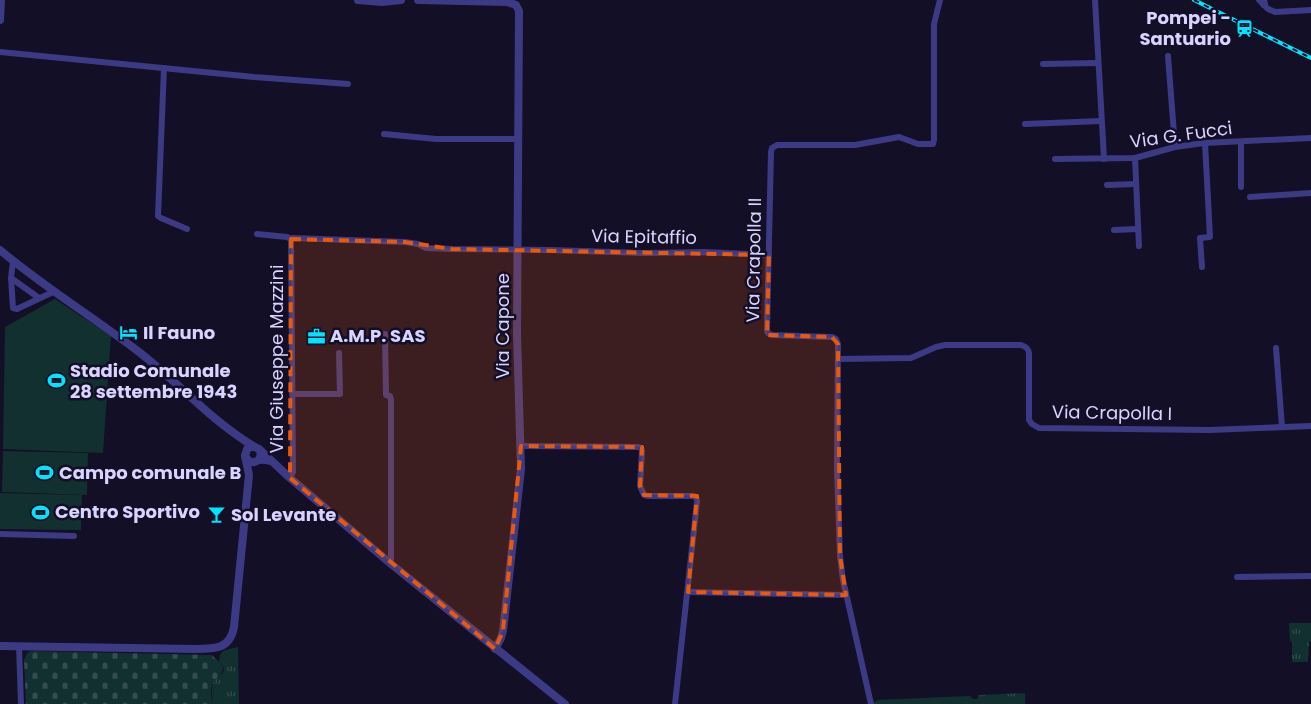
<svg xmlns="http://www.w3.org/2000/svg" width="1311" height="704" viewBox="0 0 1311 704" font-family="Poppins,sans-serif">
  <style>
    .grass { fill: url(#grass-tufts) }
    .cemetery { fill: url(#cemetery-stones) }
    .pitch { fill: #12302f }
    .lines { fill: none; stroke-linecap: round; stroke-linejoin: round }
    .minor { stroke: #3d3a85; stroke-width: 6 }
    .tertiary { stroke: #3d3a85; stroke-width: 8 }
    .rail-casing { stroke: #00e5ff; stroke-width: 4 }
    .rail { stroke: #130f26; stroke-width: 2; stroke-dasharray: 5.5; stroke-linecap: butt }
    .marked { fill: #e8590c; fill-opacity: 0.2; stroke: #e8590c; stroke-width: 4; stroke-dasharray: 10 6; stroke-linejoin: round }
    .labels { text-anchor: middle; stroke-width: 5; stroke-linejoin: round; paint-order: stroke }
    .poi-label { font-size: 18px; font-weight: bold; fill: #d9d4ff; stroke: #130f26; text-anchor: start }
    .street-label { font-size: 18px; fill: #d9d4ff; stroke: #130f26 }
  </style>
  <defs>
    <pattern id="grass-tufts" width="24" height="20" patternUnits="userSpaceOnUse" patternTransform="scale(1.25)"><rect width="24" height="20" fill="#12302f"/><path d="M3 7l-1-3M5 7V3M7 7l1-3M15 17l-1-3M17 17v-4M19 17l1-3" fill="none" stroke="#344d4e"/></pattern>
    <pattern id="cemetery-stones" width="16" height="16" patternUnits="userSpaceOnUse" patternTransform="scale(1.25)"><rect width="16" height="16" fill="#12302f"/><path d="M2 7V4a2 2 0 0 1 4 0v3zM10 15v-3a2 2 0 0 1 4 0v3z" fill="#344d4e"/></pattern>
  </defs>
  <rect width="100%" height="100%" fill="#130f26"/>
  <g class="grass">
    <polygon points="1289,623 1311,623 1311,641 1309,642 1308,662 1292,662 1292,642 1290,641"/>
    <path d="M 238,647 L 239,704 L 212,704 C 213,698 211,689 213,683 C 215,676 232,674 219,661 L 221,653 L 225,650 Z"/>
    <polygon points="1025,693 1025,704 873,704 873,703 878,700 970,696 973,699 977,699 979,695"/>
  </g>
  <path class="cemetery" d="M 31,651 L 212,655 C 219,663 227,664 220,676 C 208,683 212,692 212,704 L 26,704 L 24,660 L 27,653 Z"/>
  <g class="pitch">
    <polygon points="55,299 111,336 103,453 3,449 5,327"/>
    <polygon points="3,451 88,453 87,495 2,492"/>
    <polygon points="0,493 82,495 81,530 0,529"/>
  </g>
  <g class="lines">
    <g class="minor">
      <polyline points="1095,0 1104,159"/>
      <polyline points="1259,0 1268,9 1275,12 1311,10"/>
      <polyline points="0,52 254,77 348,84"/>
      <polyline points="1168,56 1175,147"/>
      <polyline points="1043,64 1098,63"/>
      <polyline points="164,68 158,216 161,218 187,229"/>
      <polyline points="1025,124 1101,121"/>
      <polyline points="384,134 436,139 519,139"/>
      <polyline points="1241,142 1241,187"/>
      <polyline points="1135,158 1139,246"/>
      <polyline points="1055,159 1135,158 1175,147 1204,143 1311,138"/>
      <polyline points="1107,185 1136,184"/>
      <polyline points="1250,197 1311,193"/>
      <polyline points="1114,230 1138,229"/>
      <polyline points="257,234 287,237 291,239"/>
      <polyline points="13,261 11,278 13,308 17,309 53,292"/>
      <polyline points="1202,267 1200,238 1210,237 1205,143"/>
      <polyline points="11,278 39,298"/>
      <polyline points="385,334 386,395 390,396 391,400 391,564"/>
      <polyline points="1276,348 1282,427"/>
      <path d="M 839,359 L 911,358 L 936,347 L 945,345 L 1021,345 C 1026,347 1028,348 1029,353 L 1029,420 L 1032,424 L 1039,428 L 1210,430 L 1311,426"/>
      <polyline points="292,394 340,394 339,353"/>
      <polyline points="521,446 638,447 641,448 642,451 640,486 644,495 647,496 692,496 696,497 697,501 695,520 675,704"/>
      <polyline points="290,478 293,472 291,241 292,238 405,242 418,244 426,248 452,249 550,250 646,253 704,252 769,255"/>
      <polyline points="0,534 74,536"/>
      <polyline points="1237,577 1311,576"/>
      <polyline points="688,592 846,595"/>
      <polyline points="19,646 21,704"/>
      <polyline points="871,704 843,580 840,556 837,468 838,344 836,339 832,337 772,335 768,333 767,330 771,152 772,148 777,145 855,145 899,137 918,144 933,144 934,140 934,24 940,0"/>
    </g>
    <g class="tertiary">
      <polyline points="358,0 382,2 401,0"/>
      <polyline points="418,0 507,2 516,5 519,11 517,334 521,469 503,631 501,638 495,649"/>
      <polyline points="1263,0 1264,4"/>
      <polyline points="0,20 1,0"/>
      <path d="M 0,250 C 44,287 93,317 139,352 C 178,382 212,422 255,447"/>
      <polyline points="260,450 290,478 391,564 565,704"/>
      <path d="M 259,460 L 261,454 L 259,449 L 252,446 L 247,449 L 245,456 L 250,462 C 254,463 255,462 259,460 C 263,459 267,460 271,461"/>
      <path d="M 0,646 L 196,649 C 215,649 230,649 234,627 L 249,475 L 245,456"/>
    </g>
    <defs>
      <polyline id="rail" points="1194,0 1311,58"/>
    </defs>
    <use href="#rail" class="rail-casing"/>
    <use href="#rail" class="rail"/>
  </g>
  <path class="marked" d="M 291,239 L 405,242 L 452,249 L 769,255 L 767,335 L 832,337 L 838,344 L 840,556 L 846,595 L 688,592 L 697,496 L 644,495 L 640,486 L 642,447 L 521,446 L 503,631 L 495,649 L 290,478 Z"/>
  <defs>
    <symbol id="station-bare" viewBox="-9 -9 18 18"><path d="M-3-6H3Q5-6 5-4V2Q5 4 3 4L4.5 6H3L1.5 4h-3L-3 6H-4.5L-3 4Q-5 4-5 2V-4Q-5-6-3-6ZM-3.5-4v3h7v-3ZM-3.5 1v1.5H-2V1ZM2 1v1.5H3.5V1Z" fill="#00e5ff" stroke="#130f26" stroke-width="2.5" paint-order="stroke"/></symbol>
    <symbol id="hotel-bare" viewBox="-9 -9 18 18"><path d="M-6-4.5h1.5V1H6V5H4.5V3h-9V5H-6ZM-4 0a1.8 1.8 0 1 1 3.6 0ZM.5 0V-2.5h3Q6-2.5 6 0Z" fill="#00e5ff" stroke="#130f26" stroke-width="2.5" paint-order="stroke"/></symbol>
    <symbol id="office-bare" viewBox="-9 -9 18 18"><path d="M-6-3h4V-5.5h4V-3h4V5H-6ZM-1-4.5V-3h2v-1.5ZM-6 0V1H6V0Z" fill="#00e5ff" stroke="#130f26" stroke-width="2.5" paint-order="stroke"/></symbol>
    <symbol id="stadium-bare" viewBox="-9 -9 18 18"><path d="M0-5a6.5 5 0 1 0 0 10a6.5 5 0 1 0 0-10ZM-3.5-1.8h7v3.6h-7Z" fill="#00e5ff" stroke="#130f26" stroke-width="2.5" paint-order="stroke"/></symbol>
    <symbol id="bar-bare" viewBox="-9 -9 18 18"><path d="M-6-5H6L.8 .8V4.5H3.5V6h-7V4.5H-.8V.8Z" fill="#00e5ff" stroke="#130f26" stroke-width="2.5" paint-order="stroke"/></symbol>
  </defs>
  <g fill-rule="evenodd">
    <use href="#station-bare" x="1232" y="16" width="25" height="25"/>
    <use href="#hotel-bare" x="116" y="320" width="25" height="25"/>
    <use href="#office-bare" x="304" y="324" width="25" height="25"/>
    <use href="#stadium-bare" x="44" y="368" width="25" height="25"/>
    <use href="#stadium-bare" x="32" y="460" width="25" height="25"/>
    <use href="#stadium-bare" x="28" y="500" width="25" height="25"/>
    <use href="#bar-bare" x="204" y="502" width="25" height="25"/>
  </g>
  <g class="labels">
    <g class="poi-label">
      <text x="1231" y="24" text-anchor="end">Pompei -<tspan x="1231" dy="21">Santuario</tspan></text>
      <text x="143" y="339">Il Fauno</text>
      <text x="330" y="342">A.M.P. SAS</text>
      <text x="70" y="377">Stadio Comunale<tspan x="70" dy="21">28 settembre 1943</tspan></text>
      <text x="59" y="479">Campo comunale B</text>
      <text x="55" y="518">Centro Sportivo</text>
      <text x="231" y="521">Sol Levante</text>
    </g>
    <g class="street-label">
      <text transform="translate(1181 135) rotate(-8)" y="6">Via G. Fucci</text>
      <text transform="translate(644 237) rotate(1)" y="6">Via Epitaffio</text>
      <text transform="translate(754 260) rotate(-89)" y="6">Via Crapolla II</text>
      <text transform="translate(503 326) rotate(-90)" y="6">Via Capone</text>
      <text transform="translate(277 359) rotate(-90)" y="6">Via Giuseppe Mazzini</text>
      <text transform="translate(1112 413) rotate(1)" y="6">Via Crapolla I</text>
    </g>
  </g>
</svg>
